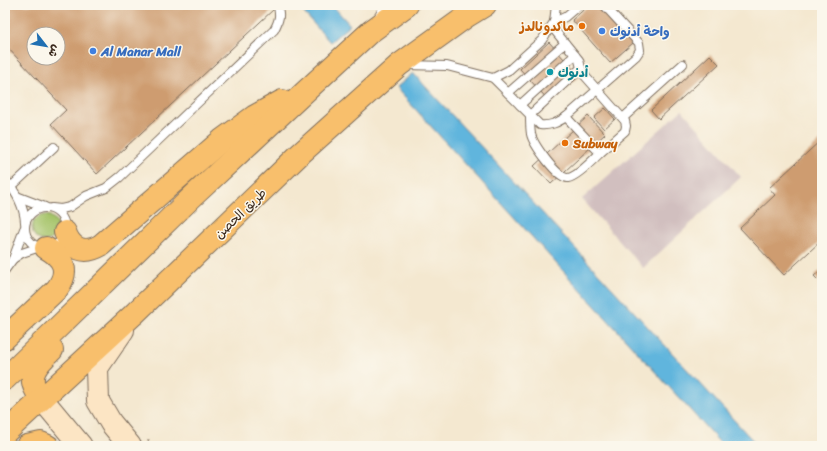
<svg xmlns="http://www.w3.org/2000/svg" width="827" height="451" viewBox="0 0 827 451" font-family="Sriracha,'Playpen Sans Arabic',sans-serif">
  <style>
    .industrial { fill: #d1bfbf }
    .green { fill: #a6c46b; stroke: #707744 }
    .water { fill: #60b5dd; stroke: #4e707e }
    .building { fill: #ce9c70; fill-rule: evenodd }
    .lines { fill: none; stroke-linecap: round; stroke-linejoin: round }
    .lane-casing { stroke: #7c6c5c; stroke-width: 10 }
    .secondary-casing { stroke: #7c6c5c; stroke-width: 24 }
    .primary-casing { stroke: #7c6c5c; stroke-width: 24 }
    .path { stroke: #7c6c5c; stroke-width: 2.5; stroke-dasharray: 1 3; stroke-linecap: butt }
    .lane { stroke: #fff; stroke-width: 8 }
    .secondary { stroke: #fce5c4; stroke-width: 22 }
    .primary { stroke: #f8bf6c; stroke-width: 22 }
    .food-dot { fill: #e8710a; stroke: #fbf7ec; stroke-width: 1.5 }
    .shop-dot { fill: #3f7fe0; stroke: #fbf7ec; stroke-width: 1.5 }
    .culture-dot { fill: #0f9aa8; stroke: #fbf7ec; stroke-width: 1.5 }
    .labels { text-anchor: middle; stroke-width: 3; stroke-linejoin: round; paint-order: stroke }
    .food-label { font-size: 13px; font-weight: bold; fill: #c56008; stroke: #fbf7ec; text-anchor: end }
    .shop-label { font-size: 13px; font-weight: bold; fill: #366cbe; stroke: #fbf7ec; text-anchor: start }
    .culture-label { font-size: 13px; font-weight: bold; fill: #0d838f; stroke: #fbf7ec; text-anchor: start }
    .street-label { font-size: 13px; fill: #3b2a1e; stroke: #fbf7ec }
  </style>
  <rect width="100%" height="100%" fill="#fbf7ec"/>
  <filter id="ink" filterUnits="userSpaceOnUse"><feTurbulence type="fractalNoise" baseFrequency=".025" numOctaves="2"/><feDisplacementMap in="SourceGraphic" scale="8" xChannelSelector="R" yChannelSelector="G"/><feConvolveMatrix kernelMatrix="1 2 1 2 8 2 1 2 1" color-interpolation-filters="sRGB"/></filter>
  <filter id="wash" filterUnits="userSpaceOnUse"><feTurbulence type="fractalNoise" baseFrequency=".012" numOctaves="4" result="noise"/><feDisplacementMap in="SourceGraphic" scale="16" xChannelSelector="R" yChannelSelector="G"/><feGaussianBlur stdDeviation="0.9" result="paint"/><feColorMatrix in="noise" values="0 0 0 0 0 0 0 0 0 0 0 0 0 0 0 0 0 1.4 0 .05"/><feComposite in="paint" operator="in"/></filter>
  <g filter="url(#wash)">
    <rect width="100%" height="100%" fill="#f4e8d0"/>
    <polygon class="industrial" points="682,110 741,177 643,268 582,199"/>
    <circle class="green" cx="45" cy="228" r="13"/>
    <g class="water">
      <polygon points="297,5 332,5 350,25 330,42"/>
      <polygon points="413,73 758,446 723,446 396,88"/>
    </g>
    <g id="blocks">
      <g class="building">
        <path d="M 5,5 L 270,5 L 274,9 L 97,174 L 51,124 L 66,110 L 5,45 ZM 34,34 L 58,34 L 58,58 L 34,58 Z"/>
        <polygon points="589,5 599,5 633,43 610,63 572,20"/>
        <polygon points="549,42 579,76 550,102 520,69"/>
        <polygon points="710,55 719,64 659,119 651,110"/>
        <polygon points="605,108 615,119 604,129 594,118"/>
        <polygon points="588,116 605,134 551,184 534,166"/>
        <polygon points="822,139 822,240 784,275 740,228 775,195 769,188"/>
        <polygon points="822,269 822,284 814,276"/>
      </g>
    </g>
  </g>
  <g filter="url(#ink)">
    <use href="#blocks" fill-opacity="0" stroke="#7c6c5c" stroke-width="1"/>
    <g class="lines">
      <defs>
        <g id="lane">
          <path d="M 556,5 L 554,22 L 556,32 L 579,60 L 581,68 L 530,115 C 530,122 530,128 531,134 C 533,144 558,179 568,178 C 577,177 594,159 600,153"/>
          <polyline points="378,18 385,5"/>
          <path d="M 406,65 L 447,66 L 493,78 L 540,125 C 550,126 557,123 566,117 L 636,56 L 640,50 L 639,43 L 604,5"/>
          <polyline points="493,78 509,70 542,40 554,22 565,17 579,5"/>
          <polyline points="508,93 565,43"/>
          <polyline points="520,105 575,55"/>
          <polyline points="566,117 600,153 625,131 626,126 625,121 585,76 581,68"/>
          <polyline points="623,118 683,64"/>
          <path d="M 5,179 C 16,192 24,205 25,222"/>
          <polyline points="12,186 54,147"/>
          <polyline points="19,197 45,207"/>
          <circle cx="45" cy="228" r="20"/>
          <path d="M 52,208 L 61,209 L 70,207 L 86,196 L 106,188 L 120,177 L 274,30 C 279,21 281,14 277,5"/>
          <polyline points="13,259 22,253 40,247"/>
          <polyline points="5,270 13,259 24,229"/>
        </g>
        <g id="secondary">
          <polyline points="123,330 97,368 98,401 111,423 130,446"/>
          <polyline points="42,399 81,446"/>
        </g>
        <g id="primary">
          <path d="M 65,232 C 71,249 84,255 101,245 L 222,140 L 255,116 L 282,101"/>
          <path d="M 5,338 L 57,289 C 70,271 64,258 46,248"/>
          <polyline points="5,379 191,198 307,90 370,32 407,5"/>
          <path d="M 42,399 C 24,378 35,366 52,350"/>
          <polyline points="5,433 133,315 300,154 399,65 467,16 485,5"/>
          <polyline points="27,446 41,443 48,446"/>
        </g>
      </defs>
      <use href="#lane" class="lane-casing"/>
      <use href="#secondary" class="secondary-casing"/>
      <use href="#primary" class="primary-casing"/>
      <polyline class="path" points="148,440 154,446"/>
      <use href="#lane" class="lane"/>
      <use href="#secondary" class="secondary"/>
      <use href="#primary" class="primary"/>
    </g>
  </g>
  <g class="food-dot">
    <circle cx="582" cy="26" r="4"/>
    <circle cx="565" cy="143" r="4"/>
  </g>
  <g class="shop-dot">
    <circle cx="602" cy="31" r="4"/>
    <circle cx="93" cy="51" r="4"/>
  </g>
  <circle class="culture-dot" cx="550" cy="72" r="4"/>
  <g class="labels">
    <g class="food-label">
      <text x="574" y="31">ماكدونالدز</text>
      <text x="573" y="148" text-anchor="start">Subway</text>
    </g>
    <g class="shop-label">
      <text x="610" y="36">واحة أدنوك</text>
      <text x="101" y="56">Al Manar Mall</text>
    </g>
    <g class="culture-label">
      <text x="558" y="77">أدنوك</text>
    </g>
    <g class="street-label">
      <text transform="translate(240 213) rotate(-44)" y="5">طريق الحصن</text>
    </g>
  </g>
  <rect width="827" height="451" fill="none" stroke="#fbf7ec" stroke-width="20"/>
  <g transform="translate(46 46) rotate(121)"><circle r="19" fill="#fbf7ec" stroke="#aea59a"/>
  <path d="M0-3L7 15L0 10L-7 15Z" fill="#1f6fb2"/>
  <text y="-6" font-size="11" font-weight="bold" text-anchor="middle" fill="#3b2a1e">ش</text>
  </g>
</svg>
